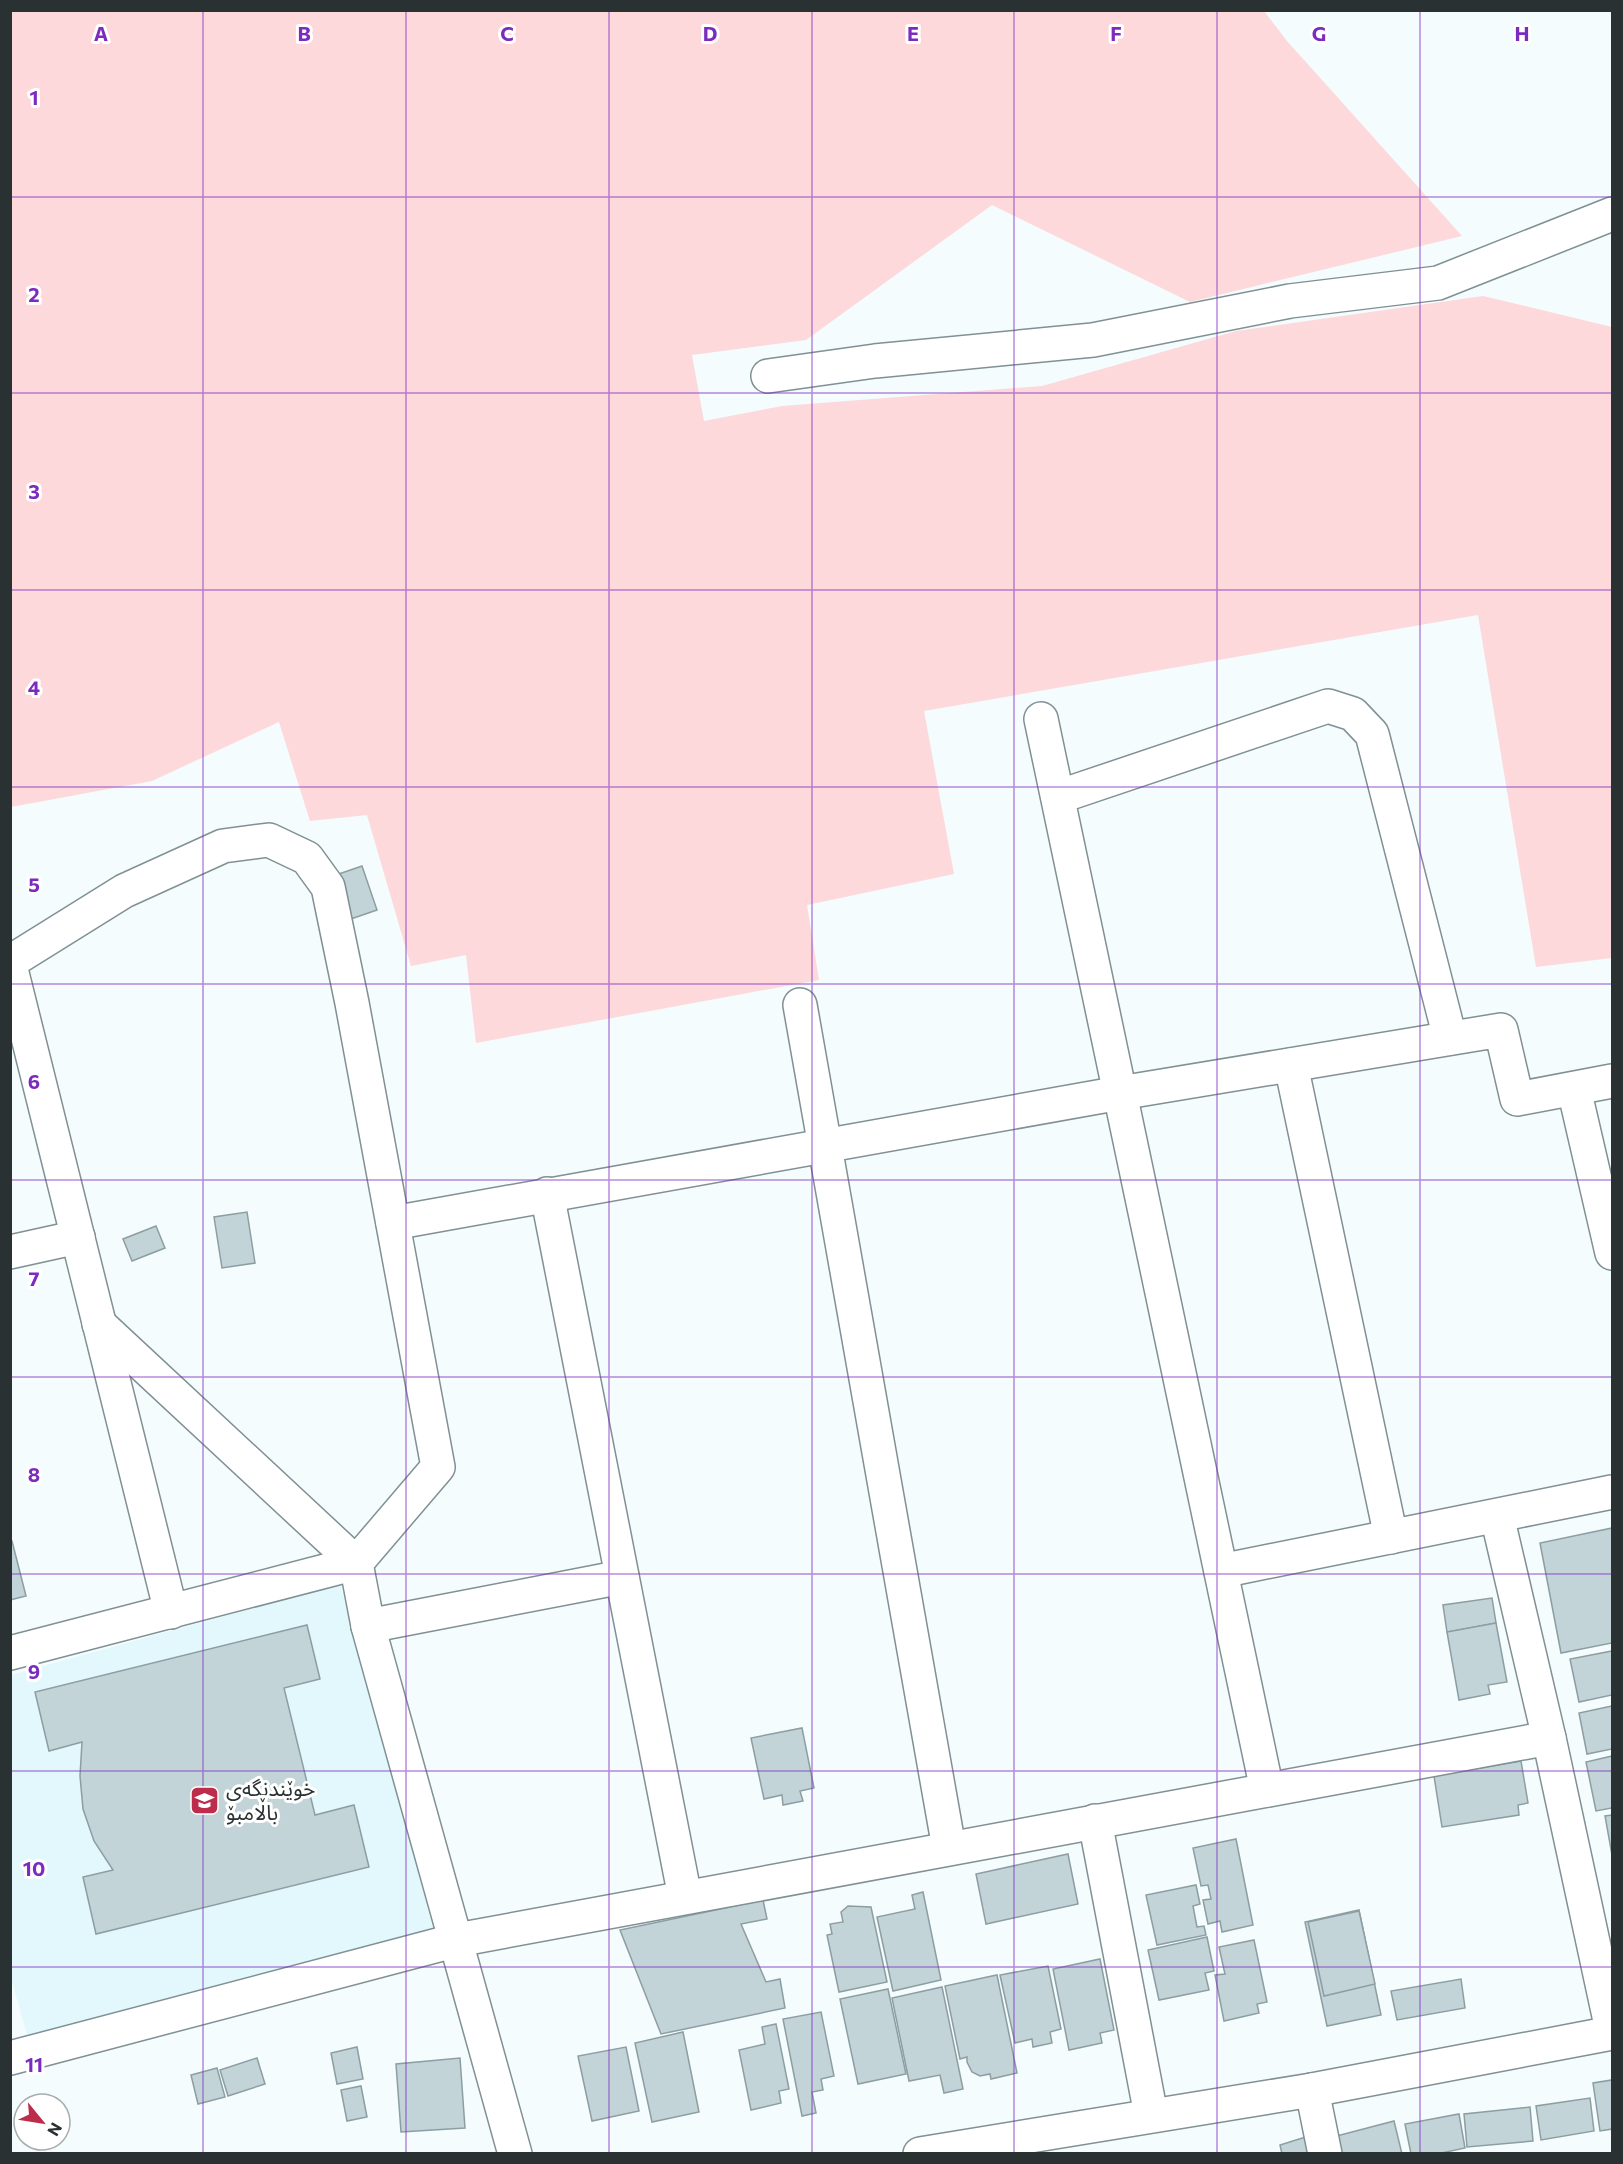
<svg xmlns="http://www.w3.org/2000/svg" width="1623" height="2164" viewBox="0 0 1623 2164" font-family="Commissioner,'Noto Sans Arabic',sans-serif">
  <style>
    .built { fill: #e2f8fd }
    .green { fill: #fdd9db }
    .building { fill: #c2d4d8; stroke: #8d9ea2; stroke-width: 1.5 }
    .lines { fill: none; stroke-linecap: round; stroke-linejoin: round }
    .street-casing { stroke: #809094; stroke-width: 36 }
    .secondary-casing { stroke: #809094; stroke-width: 36 }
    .street { stroke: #fff; stroke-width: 33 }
    .secondary { stroke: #fff; stroke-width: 33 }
    .grid { fill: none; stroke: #7b2cbf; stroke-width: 1.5; stroke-opacity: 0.55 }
    .labels { text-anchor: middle; stroke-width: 6; stroke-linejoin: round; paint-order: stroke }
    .poi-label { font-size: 21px; fill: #2a3132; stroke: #fff; text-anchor: start }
    .grid-label { font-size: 20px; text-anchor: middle; font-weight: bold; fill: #7b2cbf; stroke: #fff; stroke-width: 6; stroke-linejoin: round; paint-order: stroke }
  </style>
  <rect width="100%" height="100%" fill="#f4fcfd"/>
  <polygon class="built" points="340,1584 433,1928 28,2038 11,1978 11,1675"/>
  <polygon class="green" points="11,10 1264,11 1287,41 1462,236 1190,302 992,205 806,340 692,355 704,421 782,406 1042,386 1236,331 1483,296 1612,327 1612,958 1536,967 1478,615 924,711 954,874 807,905 819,980 476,1043 466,955 411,966 367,815 310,821 279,722 152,781 11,807"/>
  <g class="building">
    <polygon points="362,866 377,910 348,920 333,876"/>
    <polygon points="247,1212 255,1263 222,1268 214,1217"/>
    <polygon points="156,1226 165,1248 132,1261 123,1239"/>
    <polygon points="1612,1528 1612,1643 1561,1653 1540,1543"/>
    <polygon points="10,1541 12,1541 26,1596 10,1600"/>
    <polygon points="1492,1598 1496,1623 1447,1632 1443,1605"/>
    <polygon points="1496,1623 1507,1682 1488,1685 1490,1694 1459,1700 1447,1632"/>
    <polygon points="307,1625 320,1679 284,1688 315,1815 354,1805 369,1867 96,1934 83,1877 113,1870 94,1841 83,1809 80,1776 82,1742 49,1751 35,1692"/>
    <polygon points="1612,1651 1612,1695 1579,1702 1570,1659"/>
    <polygon points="1612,1706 1612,1749 1587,1754 1579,1713"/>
    <polygon points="802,1728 814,1788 800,1791 803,1801 783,1805 782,1795 764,1799 751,1738"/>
    <polygon points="1612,1756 1612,1808 1596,1811 1586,1762"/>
    <polygon points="1521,1761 1528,1803 1518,1805 1519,1815 1442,1827 1434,1776"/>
    <polygon points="1612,1815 1612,1855 1605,1816"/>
    <polygon points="1236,1839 1253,1925 1222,1932 1220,1921 1208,1924 1203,1900 1211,1899 1208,1885 1201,1886 1193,1848"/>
    <polygon points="1068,1854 1078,1904 986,1924 976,1874"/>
    <polygon points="1196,1885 1200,1904 1193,1906 1197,1927 1204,1926 1206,1935 1157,1945 1146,1895"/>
    <polygon points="923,1892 941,1980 893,1991 877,1917 915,1909 912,1895"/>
    <polygon points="763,1900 767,1919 741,1924 766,1982 780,1979 785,2008 661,2034 620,1930"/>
    <polygon points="848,1906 871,1907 887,1982 839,1992 827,1935 832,1934 830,1924 843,1922 841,1912"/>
    <polygon points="1359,1910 1381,2015 1327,2026 1305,1922"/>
    <polygon points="1359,1911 1375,1984 1324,1996 1308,1922"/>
    <polygon points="1207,1937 1214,1971 1205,1973 1209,1990 1159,2000 1148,1950"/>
    <polygon points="1254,1940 1267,2002 1257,2004 1259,2013 1224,2021 1215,1975 1225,1974 1219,1947"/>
    <polygon points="1100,1959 1114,2030 1100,2033 1102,2043 1069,2050 1053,1969"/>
    <polygon points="1048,1966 1061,2029 1050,2032 1052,2043 1033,2047 1032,2039 1015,2043 1000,1975"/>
    <polygon points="997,1975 1017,2073 991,2079 990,2074 980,2076 972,2072 967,2062 967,2057 960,2059 945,1986"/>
    <polygon points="1461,1979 1465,2008 1397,2020 1391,1991"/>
    <polygon points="942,1987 963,2089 944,2093 940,2075 909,2081 892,1998"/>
    <polygon points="888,1989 906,2074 858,2084 840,1999"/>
    <polygon points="821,2012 834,2076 821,2079 823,2090 812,2092 816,2113 802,2116 783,2019"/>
    <polygon points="776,2024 789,2089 779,2091 781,2103 751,2110 739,2050 765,2044 762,2027"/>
    <polygon points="683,2032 699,2112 652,2122 635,2043"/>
    <polygon points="357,2047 363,2079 337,2084 331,2053"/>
    <polygon points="626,2047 639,2111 592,2121 578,2056"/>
    <polygon points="257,2058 265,2084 228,2096 220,2070"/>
    <polygon points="460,2058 465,2128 401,2132 396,2064"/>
    <polygon points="217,2068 225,2097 198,2104 191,2075"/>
    <polygon points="1612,2080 1612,2129 1600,2131 1593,2083"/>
    <polygon points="361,2086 367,2117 347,2121 341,2090"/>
    <polygon points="1590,2098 1594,2131 1541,2140 1536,2106"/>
    <polygon points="1530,2107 1533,2141 1467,2147 1464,2114"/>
    <polygon points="1459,2114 1465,2148 1437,2154 1411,2154 1405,2124"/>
    <polygon points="1394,2121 1402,2154 1333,2154 1329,2138"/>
    <polygon points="1312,2135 1317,2154 1282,2154 1280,2145"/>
  </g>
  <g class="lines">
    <defs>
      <g id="street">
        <polyline points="768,376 875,361 1093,340 1290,301 1438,283 1612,214"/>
        <polyline points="1041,719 1267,1790"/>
        <polyline points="1058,797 1328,706 1353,714 1372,734 1450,1038"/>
        <polyline points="10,962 124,891 223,846 269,840 307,858 328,887 352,1003 438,1467 356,1563 10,1653"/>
        <polyline points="10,965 171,1612"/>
        <polyline points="800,1005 949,1848"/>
        <polyline points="1291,1065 1391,1537"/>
        <polyline points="1574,1089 1612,1253"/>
        <polyline points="547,1194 685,1897"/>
        <polyline points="393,1223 1120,1093 1501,1030 1517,1099 1612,1081"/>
        <polyline points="10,1252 78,1237"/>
        <polyline points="99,1324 356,1563 368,1626 515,2154"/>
        <polyline points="1497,1516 1549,1738 1612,2030"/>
        <polyline points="1221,1571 1612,1492"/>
        <polyline points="368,1626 622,1577"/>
        <polyline points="1095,1821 1151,2115"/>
        <polyline points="10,2058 457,1940 1549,1738"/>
        <polyline points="1312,2090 1325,2154"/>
      </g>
      <polyline id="secondary" points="920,2154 1312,2090 1612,2033"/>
    </defs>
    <use href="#street" class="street-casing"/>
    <use href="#secondary" class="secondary-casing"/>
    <use href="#street" class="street"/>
    <use href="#secondary" class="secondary"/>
  </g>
  <path class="grid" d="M 203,10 L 203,2154M 406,10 L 406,2154M 609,10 L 609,2154M 812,10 L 812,2154M 1014,10 L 1014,2154M 1217,10 L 1217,2154M 1420,10 L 1420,2154M 10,197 L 1612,197M 10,393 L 1612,393M 10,590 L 1612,590M 10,787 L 1612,787M 10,984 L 1612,984M 10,1180 L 1612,1180M 10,1377 L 1612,1377M 10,1574 L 1612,1574M 10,1771 L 1612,1771M 10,1967 L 1612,1967"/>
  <defs>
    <symbol id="school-square" viewBox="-11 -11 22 22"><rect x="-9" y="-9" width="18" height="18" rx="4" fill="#bd2c4b" stroke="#fff"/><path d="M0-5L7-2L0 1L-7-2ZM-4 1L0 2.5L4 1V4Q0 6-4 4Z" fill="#fff"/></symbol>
  </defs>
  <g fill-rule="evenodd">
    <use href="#school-square" x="188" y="1784" width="33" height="33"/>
  </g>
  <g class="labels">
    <g class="poi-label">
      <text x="226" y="1796">خوێندنگەی<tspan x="226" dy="24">باڵامبۆ</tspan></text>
    </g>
  </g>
  <g class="grid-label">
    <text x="101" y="41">A</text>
    <text x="304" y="41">B</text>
    <text x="507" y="41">C</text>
    <text x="710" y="41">D</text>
    <text x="913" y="41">E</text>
    <text x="1116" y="41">F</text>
    <text x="1319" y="41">G</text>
    <text x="1522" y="41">H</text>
    <text x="34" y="105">1</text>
    <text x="34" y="302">2</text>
    <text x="34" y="499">3</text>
    <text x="34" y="695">4</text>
    <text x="34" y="892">5</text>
    <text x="34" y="1089">6</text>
    <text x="34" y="1286">7</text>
    <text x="34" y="1482">8</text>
    <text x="34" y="1679">9</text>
    <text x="34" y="1876">10</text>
    <text x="34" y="2072">11</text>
  </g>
  <rect width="1623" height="2164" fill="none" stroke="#2a3132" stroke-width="24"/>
  <g transform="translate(42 2122) rotate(120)"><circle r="28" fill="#ffffff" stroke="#aaadad" stroke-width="1.5"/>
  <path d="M0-4.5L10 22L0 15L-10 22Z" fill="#bd2c4b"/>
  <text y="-9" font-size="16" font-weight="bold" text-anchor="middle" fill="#2a3132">N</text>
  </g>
</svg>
